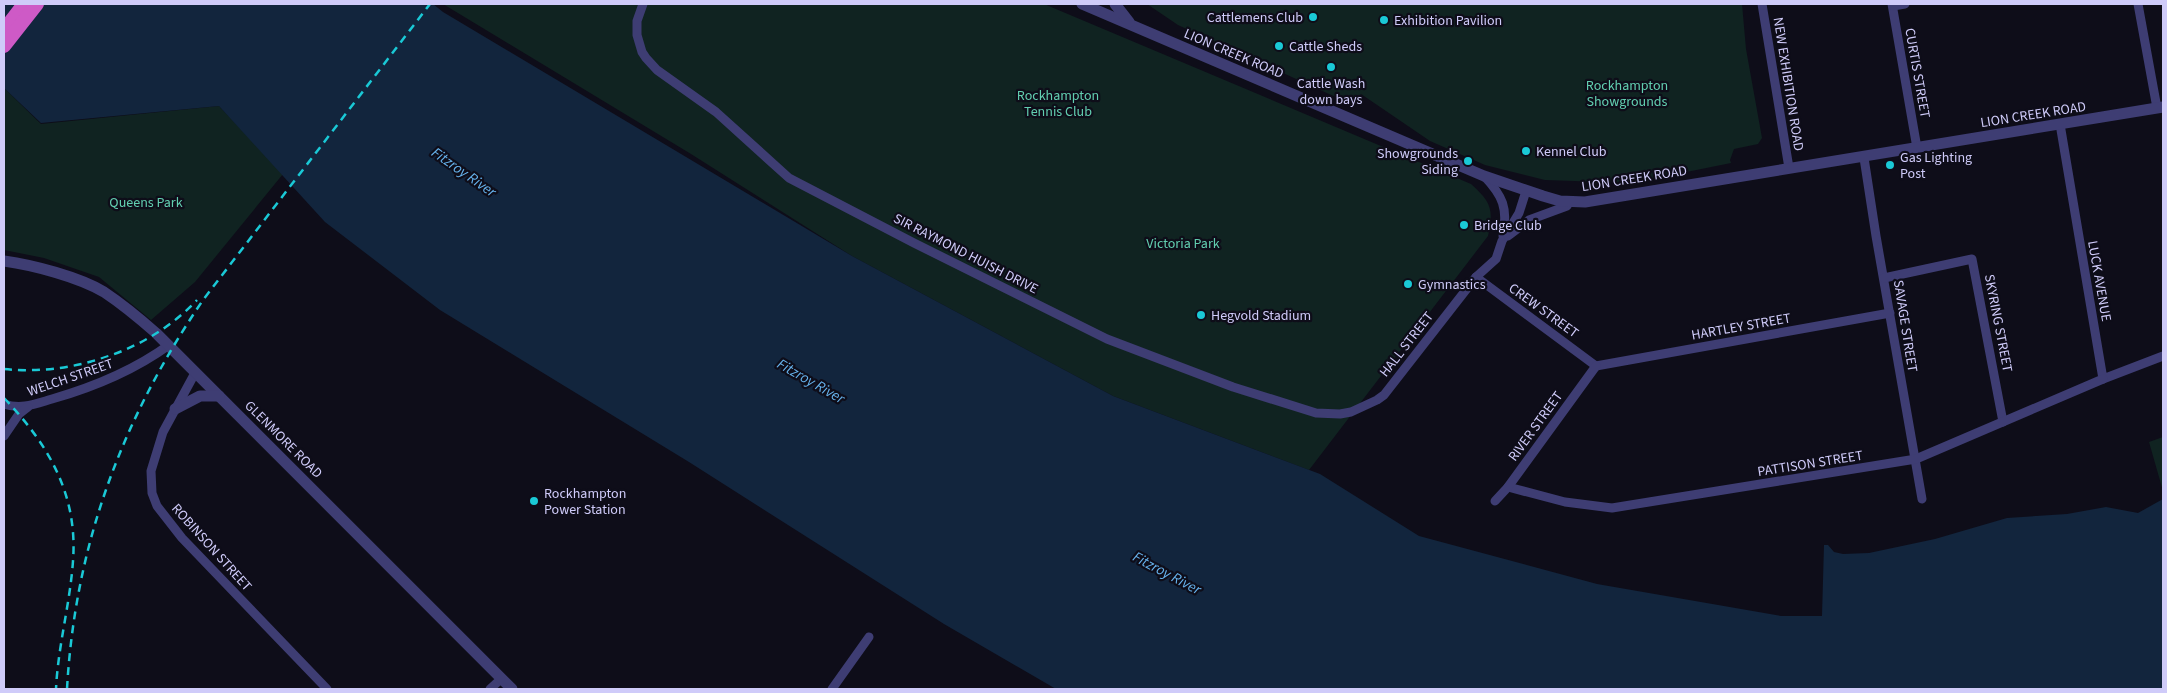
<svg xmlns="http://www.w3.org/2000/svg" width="2167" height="693" viewBox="0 0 2167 693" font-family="'Source Sans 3',sans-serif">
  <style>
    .green { fill: #102321 }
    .water { fill: #12253d }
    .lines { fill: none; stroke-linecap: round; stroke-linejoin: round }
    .minor { stroke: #3e3d73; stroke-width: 9 }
    .tertiary { stroke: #3e3d73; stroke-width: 11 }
    .trunk { stroke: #ce5ac6; stroke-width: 14 }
    .rail { stroke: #1ac9d6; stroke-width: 2.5; stroke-dasharray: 8 6; stroke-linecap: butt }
    .poi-dot { fill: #1ac9d6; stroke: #0e0d19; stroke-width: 2 }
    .labels { text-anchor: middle; stroke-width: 4.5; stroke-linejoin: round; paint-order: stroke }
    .poi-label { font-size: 14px; fill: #cfcbf9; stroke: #0e0d19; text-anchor: start }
    .street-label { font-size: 14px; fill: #cfcbf9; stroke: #0e0d19 }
    .park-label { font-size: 14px; fill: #62ceb0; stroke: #0e0d19 }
    .water-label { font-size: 15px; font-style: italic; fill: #66b2ec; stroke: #0e0d19 }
  </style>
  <rect width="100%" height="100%" fill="#0e0d19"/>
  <g class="green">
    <path d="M 443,4 L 1044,4 L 1471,184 C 1491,202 1494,209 1488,236 L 1309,470 L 1113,396 L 852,256 L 691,154 Z"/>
    <polygon points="1147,4 1742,4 1746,49 1762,138 1758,144 1734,149 1730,160 1731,163 1632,183 1545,180 1485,165 1430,141 1361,94 1353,104 1329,94 1178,25"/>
    <polygon points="4,88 41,124 219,106 283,174 195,282 151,320 99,277 44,258 4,250"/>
    <polygon points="2163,437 2163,491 2149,442"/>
  </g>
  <polygon class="water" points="4,4 433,4 443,12 852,256 1113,396 1320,474 1419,536 1597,584 1781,616 1822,616 1824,545 1828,545 1834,552 1843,554 1869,553 1935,539 2007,518 2067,514 2106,507 2138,513 2163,499 2163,689 1056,689 944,624 689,462 440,310 325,222 219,106 41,123 4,88"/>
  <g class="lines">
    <g class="minor">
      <polyline points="643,4 637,21 637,35 642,52 646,58 657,70 716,112 789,178 914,243 1107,339 1233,387 1316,413 1340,414 1351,412 1377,400 1384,395 1476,277 1496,259 1502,241 1519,213 1526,191"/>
      <polyline points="1762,4 1789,168"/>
      <polyline points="1892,4 1917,148"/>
      <polyline points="2138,4 2157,108"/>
      <polyline points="1893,6 1905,4"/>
      <polyline points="2060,124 2103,379 2163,356"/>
      <polyline points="1864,158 1876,236 1922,499"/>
      <path d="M 1484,176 C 1503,196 1508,208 1503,236"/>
      <polyline points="1508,236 1529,220 1567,206 1569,202"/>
      <polyline points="1476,277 1596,366"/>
      <polyline points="1884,278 1972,259 2003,422"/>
      <polyline points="1596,366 1890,313"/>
      <polyline points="195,373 163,432 151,471 152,493 157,506 182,538 327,689"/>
      <path d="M 4,404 C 21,410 35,404 52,399 C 94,387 133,371 169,345"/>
      <polyline points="4,436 19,414 28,407"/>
      <polyline points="1508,487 1565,502 1612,508 1916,459 2103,379"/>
      <polyline points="1495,501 1508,487 1596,366"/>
      <polyline points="490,689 501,679"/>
      <polyline points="832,689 869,637"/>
    </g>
    <g class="tertiary">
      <polyline points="1082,4 1484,176 1543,196 1560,201 1585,202 2163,107"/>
      <polyline points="1115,4 1129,22"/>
      <path d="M 4,261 C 33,265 79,277 104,292 C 122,304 139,318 156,333 L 512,689"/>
      <polyline points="175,409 200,396 219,396"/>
    </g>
    <g class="trunk">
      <polyline points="4,30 24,4"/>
      <polyline points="4,46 37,4"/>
    </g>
    <g class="rail">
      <path d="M 4,369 C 73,376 149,351 197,300"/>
      <path d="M 4,398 C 48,444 78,494 73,561 C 70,604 58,646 56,689"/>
      <path d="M 67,689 C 75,545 122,419 203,300 L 430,4"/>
    </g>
  </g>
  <g class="poi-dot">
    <circle cx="1313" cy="17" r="5"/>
    <circle cx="1384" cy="20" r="5"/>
    <circle cx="1279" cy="46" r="5"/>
    <circle cx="1331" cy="67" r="5"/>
    <circle cx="1526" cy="151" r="5"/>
    <circle cx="1468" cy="161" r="5"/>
    <circle cx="1890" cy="165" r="5"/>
    <circle cx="1464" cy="225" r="5"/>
    <circle cx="1408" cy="284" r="5"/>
    <circle cx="1201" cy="315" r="5"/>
    <circle cx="534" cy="501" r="5"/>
  </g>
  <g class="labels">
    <g class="poi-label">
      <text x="1303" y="22" text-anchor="end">Cattlemens Club</text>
      <text x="1394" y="25">Exhibition Pavilion</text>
      <text x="1289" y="51">Cattle Sheds</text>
      <text x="1331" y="88" text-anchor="middle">Cattle Wash<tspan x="1331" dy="16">down bays</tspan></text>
      <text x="1536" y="156">Kennel Club</text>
      <text x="1458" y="158" text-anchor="end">Showgrounds<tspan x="1458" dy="16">Siding</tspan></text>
      <text x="1900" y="162">Gas Lighting<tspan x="1900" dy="16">Post</tspan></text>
      <text x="1474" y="230">Bridge Club</text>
      <text x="1418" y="289">Gymnastics</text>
      <text x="1211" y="320">Hegvold Stadium</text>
      <text x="544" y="498">Rockhampton<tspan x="544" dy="16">Power Station</tspan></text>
    </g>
    <g class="street-label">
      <text transform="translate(1234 53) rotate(23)" y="5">LION CREEK ROAD</text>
      <text transform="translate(1918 73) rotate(80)" y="5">CURTIS STREET</text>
      <text transform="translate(1789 84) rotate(81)" y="5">NEW EXHIBITION ROAD</text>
      <text transform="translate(2033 114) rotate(-9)" y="5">LION CREEK ROAD</text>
      <text transform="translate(1634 178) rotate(-9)" y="5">LION CREEK ROAD</text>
      <text transform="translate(966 253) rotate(27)" y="5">SIR RAYMOND HUISH DRIVE</text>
      <text transform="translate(2100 281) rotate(80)" y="5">LUCK AVENUE</text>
      <text transform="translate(1544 310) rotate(36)" y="5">CREW STREET</text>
      <text transform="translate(1999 323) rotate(79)" y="5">SKYRING STREET</text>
      <text transform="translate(1741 326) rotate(-10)" y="5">HARTLEY STREET</text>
      <text transform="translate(1906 326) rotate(81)" y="5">SAVAGE STREET</text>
      <text transform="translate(1406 344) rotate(-52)" y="5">HALL STREET</text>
      <text transform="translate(70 377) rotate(-19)" y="5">WELCH STREET</text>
      <text transform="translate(1535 426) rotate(-54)" y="5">RIVER STREET</text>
      <text transform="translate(284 439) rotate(45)" y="5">GLENMORE ROAD</text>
      <text transform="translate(1810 463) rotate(-9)" y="5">PATTISON STREET</text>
      <text transform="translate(212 547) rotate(48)" y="5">ROBINSON STREET</text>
    </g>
    <g class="park-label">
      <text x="1627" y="90">Rockhampton<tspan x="1627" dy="16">Showgrounds</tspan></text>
      <text x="1058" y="100">Rockhampton<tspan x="1058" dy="16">Tennis Club</tspan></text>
      <text x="146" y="207">Queens Park</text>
      <text x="1183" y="248">Victoria Park</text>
    </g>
    <g class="water-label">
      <text transform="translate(464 172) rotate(35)" y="5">Fitzroy River</text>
      <text transform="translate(811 381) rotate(30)" y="5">Fitzroy River</text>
      <text transform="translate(1167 573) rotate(28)" y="5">Fitzroy River</text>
    </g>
  </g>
  <rect width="2167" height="693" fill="none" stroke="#cfcbf9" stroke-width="10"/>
</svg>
